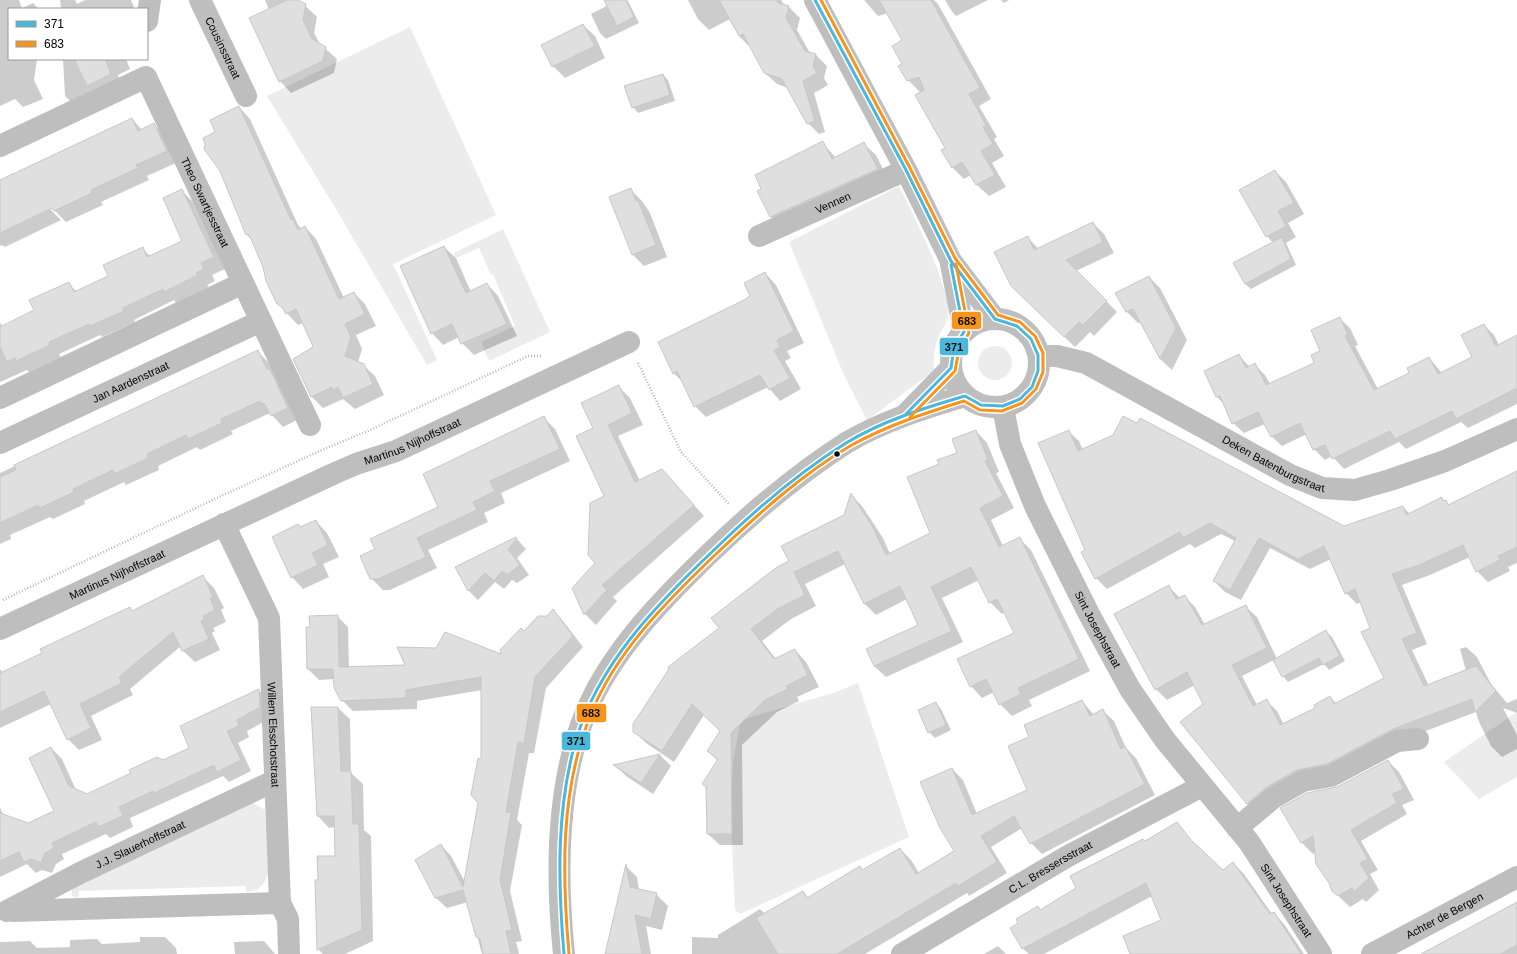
<svg xmlns="http://www.w3.org/2000/svg" width="1517" height="954" viewBox="0 0 1517 954" font-family="Arial,sans-serif">
  <style>
    .green { fill: #ececec }
    .shadow { fill: #0003 }
    .building { fill: #dfdfdf; stroke: #c7c7c7 }
    .lines { fill: none; stroke-linecap: round; stroke-linejoin: round }
    .path { stroke: #b9b9b9; stroke-width: 2.5; stroke-dasharray: 1 2; stroke-linecap: butt }
    .minor { stroke: #bebebe; stroke-width: 22 }
    .tertiary { stroke: #bebebe; stroke-width: 22 }
    .bus-1-casing { stroke: #fff; stroke-width: 6 }
    .bus-2-casing { stroke: #fff; stroke-width: 6 }
    .bus-1 { stroke: #4ab7dc; stroke-width: 3 }
    .bus-2 { stroke: #f7941d; stroke-width: 3 }
    .bus-dot { fill: #000; stroke: #fff; stroke-width: 1.5 }
    .labels { text-anchor: middle; stroke-width: 3; stroke-linejoin: round; paint-order: stroke }
    .street-label { font-size: 11px; fill: #000; stroke: #fff }
    .line-badge { stroke: #fff; stroke-width: 1.5 }
    .pale-badge-label { font-size: 11px; text-anchor: middle; font-weight: bold; fill: #111 }
  </style>
  <rect width="100%" height="100%" fill="#fff"/>
  <g class="green">
    <polygon points="410,27 496,215 393,264 437,360 427,365 336,209 267,96"/>
    <path d="M 899,186 C 913,214 949,284 948,313 C 948,323 943,327 939,335 C 934,347 933,358 934,371 L 867,420 L 844,375 L 789,242 Z"/>
    <polygon points="503,229 550,332 489,361 481,342 515,326 493,274 491,275 479,248 456,258 454,253"/>
    <circle cx="995" cy="363" r="17"/>
    <polygon points="858,683 909,837 740,914 735,910 731,822 733,760 741,720 833,693"/>
    <polygon points="1517,712 1517,777 1479,799 1444,762"/>
    <path d="M 251,802 L 265,810 L 268,873 C 265,885 258,892 246,892 L 246,886 L 79,891 L 78,898 L 72,896 L 72,887 Z"/>
  </g>
  <g class="shadow">
    <polygon points="0,0 19,0 22,8 33,3 39,9 9,9 9,59 37,59 34,80 43,99 23,107 15,99 0,106"/>
    <polygon points="60,0 75,0 77,4 85,0 131,0 134,7 130,9 61,9"/>
    <polygon points="265,0 299,0 317,17 314,33 320,44 337,59 334,73 291,93 280,81 269,10"/>
    <polygon points="618,0 627,0 629,3 639,23 606,39 600,33 591,14"/>
    <polygon points="688,0 781,0 784,5 789,7 800,18 797,30 810,53 816,55 827,66 824,78 828,85 814,93 825,132 819,134 808,123 788,88 777,84 765,73 750,47 739,36 730,19 709,30 698,19"/>
    <polygon points="864,0 934,0 938,4 991,99 979,106 997,137 994,139 1004,156 992,163 1006,187 989,196 977,185 971,175 964,179 952,167 946,148 921,93 908,80 903,64 904,41 888,13 878,16"/>
    <polygon points="945,0 988,0 956,16 951,10"/>
    <polygon points="1001,0 1009,0 1004,3"/>
    <polygon points="583,25 595,36 605,58 565,78 553,66"/>
    <polygon points="63,59 126,59 130,69 118,75 122,86 76,107 65,96"/>
    <polygon points="663,75 668,80 675,101 638,113 633,107"/>
    <polygon points="239,107 250,119 298,225 302,229 305,227 316,239 344,298 354,293 365,304 376,326 356,335 362,349 358,362 363,365 375,376 384,395 355,409 343,399 323,408 311,396 314,347 303,323 298,325 278,304 264,266 252,240 247,235 221,171 217,132"/>
    <polygon points="132,119 142,130 154,124 165,136 178,162 147,176 149,180 101,202 103,205 66,222 51,207 49,208 61,220 5,247 2,245 0,246 0,181 68,158 68,147 69,148"/>
    <polygon points="822,142 836,158 864,144 876,155 889,181 783,228 771,217 758,191"/>
    <polygon points="1275,171 1286,182 1304,214 1288,223 1296,237 1286,243 1296,265 1251,289 1245,284 1273,243 1267,236"/>
    <polygon points="181,190 193,202 225,269 212,275 215,281 207,285 209,287 176,303 174,300 134,320 135,322 102,337 100,335 59,354 61,357 29,372 27,370 0,382 0,323 3,326 35,311 68,283 77,292 109,276 142,248 151,257 183,242"/>
    <polygon points="631,190 642,201 650,213 667,257 644,266 632,254"/>
    <polygon points="1093,223 1104,234 1114,253 1076,271 1117,312 1094,336 1090,332 1075,347 1023,297 1027,237 1039,249"/>
    <polygon points="444,247 456,258 471,292 487,284 498,296 517,336 474,355 462,343 459,337 443,345 432,333"/>
    <polygon points="765,273 776,285 804,343 787,351 791,358 785,361 801,389 780,401 768,387 706,417 695,406 684,384 674,373 752,296"/>
    <polygon points="1149,277 1160,288 1187,340 1172,370 1160,359 1141,322 1138,323 1127,312 1117,293"/>
    <polygon points="1339,318 1350,328 1358,345 1355,346 1378,389 1410,373 1429,358 1442,373 1474,358 1484,325 1494,335 1499,345 1517,336 1517,404 1468,428 1461,422 1406,449 1399,442 1344,469 1332,456 1325,460 1314,449 1307,434 1282,446 1271,436 1265,424 1244,433 1233,423 1225,405 1217,397 1205,372 1239,356 1250,367 1255,365 1265,375 1270,384 1316,363"/>
    <polygon points="258,352 269,363 299,419 283,427 270,413 231,431 233,434 200,450 197,447 158,466 159,470 126,485 124,482 84,501 85,504 53,519 50,517 10,535 11,539 0,544 0,473"/>
    <polygon points="619,387 630,398 643,425 618,436 640,481 662,470 704,516 613,597 617,601 596,625 585,614 573,588 596,563 606,497 594,428"/>
    <polygon points="544,418 555,429 570,461 501,493 505,503 484,513 488,522 428,550 437,568 390,590 383,590 371,578 376,550 440,508"/>
    <polygon points="976,431 987,443 999,472 996,473 1014,508 991,520 1003,546 1019,538 1031,550 1090,671 1029,700 1032,706 1012,716 1000,704 994,692 982,698 971,686 1015,633 1004,612 1002,614 990,602 979,580 942,598 963,642 886,677 874,666 920,626 907,599 876,615 864,603 845,564 805,584 816,606 791,619 762,641 776,659 795,650 806,662 819,687 797,697 799,701 777,712 742,745 743,845 720,845 708,834 718,761 708,751 721,731 704,715 674,762 646,743 634,731 720,629 790,562 844,516 851,495 862,506 883,538 890,554 931,533 940,465 958,453"/>
    <polygon points="1068,431 1079,441 1083,450 1344,527 1403,507 1410,514 1441,499 1450,505 1517,472 1517,563 1508,567 1510,571 1488,582 1477,571 1470,557 1430,575 1402,585 1427,644 1412,650 1429,686 1466,671 1460,649 1466,647 1477,657 1491,684 1507,703 1517,699 1517,713 1503,708 1517,735 1517,749 1502,757 1491,746 1479,722 1476,712 1402,740 1258,814 1247,803 1195,685 1167,700 1156,689 1168,586 1180,598 1184,596 1195,607 1205,625 1246,607 1257,617 1277,659 1326,632 1332,637 1345,661 1329,670 1324,664 1288,682 1283,676 1274,660 1242,676 1257,705 1267,701 1277,711 1284,725 1316,708 1330,697 1337,704 1385,678 1372,628 1361,602 1357,604 1346,593 1331,559 1310,569 1270,548 1241,600 1225,592 1214,581 1235,541 1221,534 1195,548 1190,544 1107,589 1096,578 1087,550"/>
    <polygon points="316,521 327,533 339,557 323,564 329,577 303,589 292,577 301,528"/>
    <polygon points="516,538 526,549 517,558 529,575 517,583 512,580 504,589 495,582 478,600 469,591 456,568"/>
    <polygon points="203,577 214,588 224,608 221,610 226,622 213,628 215,631 212,633 220,650 195,662 183,651 181,646 130,689 133,695 91,716 102,740 79,750 68,739 51,704 0,728 0,669 3,673 130,608 133,612"/>
    <polygon points="553,610 563,621 583,647 546,688 534,753 529,753 517,820 522,825 510,891 522,941 516,942 519,954 482,954 468,902 447,908 436,898 441,845 451,856 465,882 479,803 482,760 482,690 417,701 417,709 353,711 342,700 335,679 319,680 308,669 337,616 348,627 349,668 407,666 504,656 524,633 547,617"/>
    <polygon points="259,691 270,701 271,718 247,731 249,737 238,743 251,771 229,782 223,776 130,818 133,827 110,838 106,834 62,854 64,859 56,864 52,873 42,870 36,873 27,864 0,877 0,807 4,817 28,824 56,812 51,748 62,759 76,790 87,795 191,748"/>
    <polygon points="1082,701 1094,715 1103,711 1114,721 1126,748 1136,758 1155,795 1042,854 1031,843 1022,828 991,847 1007,873 969,896 967,893 865,954 692,954 692,937 718,938 718,935 760,909 765,914 802,892 809,898 860,867 863,871 900,849 911,860 919,873 955,851 952,769 963,780 977,814 1029,790 1031,737"/>
    <polygon points="936,703 941,709 951,730 935,738 929,732"/>
    <polygon points="312,708 338,708 350,719 351,773 363,784 364,830 371,836 373,941 345,954 323,954 318,949 319,881 336,856 335,827 329,828 318,816"/>
    <polygon points="660,755 671,766 653,794 626,776 615,765"/>
    <polygon points="1388,761 1399,772 1414,800 1402,805 1407,814 1361,841 1378,870 1370,874 1379,890 1366,902 1363,899 1350,907 1333,891 1316,852 1313,854 1302,843 1282,808 1337,788"/>
    <polygon points="1177,823 1200,850 1222,871 1233,863 1244,874 1272,914 1274,913 1284,924 1304,954 1131,954 1162,920 1152,896 1044,954 1029,954 1023,949 1011,929 1038,908 1041,911 1078,888 1145,842"/>
    <polygon points="626,866 637,877 639,890 656,894 668,906 662,930 646,926 651,954 614,954"/>
    <polygon points="1517,907 1517,954 1423,954"/>
    <polygon points="140,937 165,937 176,948 177,954 0,954 0,942 30,941 37,948 70,947 70,940 97,939 102,944 140,942"/>
    <polygon points="264,941 275,954 235,954 234,942"/>
    <polygon points="998,946 1006,954 984,954"/>
  </g>
  <g class="building">
    <polygon points="287,0 297,0 306,4 303,20 307,28 312,39 326,47 323,61 279,82 249,18"/>
    <polygon points="604,0 626,0 634,17 617,26"/>
    <polygon points="719,0 776,0 778,3 789,6 786,18 805,51 816,54 813,66 817,73 803,81 815,121 807,124 782,79 764,73 743,34 739,36"/>
    <polygon points="879,0 931,0 980,88 969,94 986,125 983,127 993,144 981,151 995,175 976,185 962,162 952,168 941,150 945,148 915,95 924,90 919,77 907,81 898,66 902,64 892,46 902,40"/>
    <polygon points="583,24 595,46 552,67 541,45"/>
    <polygon points="74,59 105,59 111,74 87,86"/>
    <polygon points="663,74 670,95 632,108 624,86"/>
    <polygon points="239,106 291,220 293,219 298,230 305,226 339,299 354,292 365,314 345,324 351,337 345,356 364,364 373,384 343,398 338,387 333,390 332,387 311,397 293,359 313,347 312,344 296,309 286,314 282,307 277,304 266,281 263,267 251,239 248,234 246,235 220,171 204,149 205,144 203,138 215,132 210,120"/>
    <polygon points="132,118 138,131 154,123 167,151 136,165 138,168 91,190 92,193 54,211 52,208 0,233 0,180"/>
    <polygon points="823,141 832,159 864,142 878,169 770,217 757,191 761,189 755,175"/>
    <polygon points="1275,170 1294,203 1278,211 1286,226 1266,237 1239,190"/>
    <polygon points="631,188 636,201 638,200 656,245 632,255 609,197"/>
    <polygon points="182,189 214,257 201,263 204,269 196,273 198,275 164,292 163,289 123,308 124,311 90,326 89,324 49,342 50,345 16,361 15,358 7,362 0,347 0,327 34,310 29,300 69,282 74,292 108,276 103,265 143,247 147,257 182,241 163,198"/>
    <polygon points="1093,222 1103,242 1066,260 1107,301 1083,325 1079,322 1064,337 1011,286 994,252 1028,236 1034,250"/>
    <polygon points="1282,237 1291,259 1245,284 1233,263"/>
    <polygon points="444,246 466,293 487,283 507,324 461,344 452,324 431,334 400,266"/>
    <polygon points="765,272 794,331 777,340 780,347 774,350 790,378 769,390 760,375 694,407 677,371 673,374 658,342 744,300 750,296 744,283"/>
    <polygon points="1149,276 1176,328 1160,359 1133,309 1126,312 1115,293"/>
    <polygon points="1340,317 1348,335 1345,336 1374,390 1409,373 1407,368 1429,357 1438,374 1472,357 1461,335 1484,324 1496,346 1517,335 1517,388 1456,419 1452,411 1395,439 1390,431 1332,459 1325,445 1313,450 1300,423 1271,437 1258,412 1232,424 1220,396 1216,397 1204,371 1239,354 1246,368 1255,363 1266,385 1314,363 1311,355 1320,351 1311,330"/>
    <polygon points="258,350 267,369 270,369 288,408 271,416 264,403 262,404 260,401 221,419 222,423 188,439 186,435 147,454 148,458 114,474 113,470 73,489 74,492 40,508 38,505 0,523 0,477 16,470 14,465"/>
    <polygon points="619,385 632,413 608,425 635,482 662,469 694,505 602,585 607,590 584,615 572,588 595,563 588,555 590,503 604,496 576,436 593,428 581,403"/>
    <polygon points="544,416 560,449 490,481 495,491 473,502 477,510 417,538 426,557 378,579 370,579 360,556 375,549 370,539 438,507 423,474"/>
    <polygon points="1123,416 1137,423 1140,418 1344,526 1403,506 1406,515 1442,497 1443,501 1446,500 1448,505 1517,471 1517,547 1498,556 1500,560 1476,572 1463,545 1419,565 1392,574 1417,633 1402,639 1424,686 1476,666 1496,691 1475,712 1472,699 1391,730 1327,764 1297,770 1267,787 1247,804 1180,722 1203,704 1187,672 1155,690 1114,614 1169,585 1176,599 1185,595 1202,625 1246,605 1267,648 1232,665 1253,706 1267,699 1280,725 1315,708 1314,705 1330,696 1334,704 1384,678 1361,632 1370,628 1355,589 1345,594 1324,546 1298,559 1259,538 1230,590 1213,581 1236,538 1210,523 1183,538 1180,532 1095,579 1081,552 1085,550 1038,443 1069,430 1078,451 1113,435"/>
    <polygon points="976,430 988,460 985,461 1003,496 980,508 999,547 1020,537 1079,659 1018,688 1021,694 999,705 986,679 970,687 957,659 1014,633 997,599 989,603 971,567 931,587 952,631 874,666 866,649 918,625 900,586 864,604 838,551 794,572 805,595 779,608 751,629 774,659 795,649 808,675 786,686 788,689 765,700 731,733 732,834 707,834 706,787 702,784 718,759 707,751 720,731 692,704 662,751 633,732 633,724 669,669 668,667 719,628 711,618 777,567 789,561 781,546 844,515 851,493 872,526 886,555 930,533 907,477 939,464 937,460 957,453 952,439"/>
    <polygon points="316,520 328,545 312,553 318,565 291,578 272,537 298,524 300,527"/>
    <polygon points="516,537 517,539 508,549 520,565 507,575 502,571 494,581 485,573 468,591 455,567"/>
    <polygon points="203,575 213,597 210,598 215,610 203,616 204,620 201,621 209,639 182,651 173,632 119,677 122,683 80,704 91,728 67,740 44,691 0,712 0,673 42,653 40,649 130,607 132,611"/>
    <polygon points="553,609 573,636 535,677 524,743 518,742 506,812 511,813 500,880 512,930 506,931 511,954 483,954 480,939 476,937 463,890 435,898 415,860 441,844 463,887 478,803 471,795 478,758 481,759 481,677 406,690 406,698 341,701 334,688 333,669 307,669 306,627 310,627 309,616 338,615 339,667 405,665 397,647 436,648 445,632 501,654 500,650 521,628 524,631 538,616 547,616"/>
    <polygon points="1326,630 1340,656 1323,665 1319,658 1282,677 1273,660"/>
    <polygon points="259,689 260,707 237,720 239,726 227,731 241,760 217,772 214,765 154,793 153,791 119,807 123,816 98,827 96,822 52,843 54,848 45,853 41,863 31,859 24,862 19,852 0,861 0,813 28,823 54,811 29,758 51,747 69,786 87,794 131,773 129,770 157,757 163,760 189,748 180,726"/>
    <polygon points="1082,700 1090,716 1103,709 1121,749 1125,746 1145,784 1030,844 1014,816 981,836 997,862 958,886 956,883 837,954 778,954 756,918 803,891 807,898 860,866 862,870 900,848 916,874 954,851 940,828 920,782 952,768 972,815 1027,790 1008,746 1029,737 1024,725"/>
    <polygon points="936,702 946,725 928,733 918,710"/>
    <polygon points="311,707 338,707 341,771 351,771 353,824 359,824 362,930 317,950 315,880 318,880 317,856 335,856 334,816 317,816"/>
    <polygon points="660,754 641,783 613,765"/>
    <polygon points="1388,760 1404,789 1392,794 1397,803 1351,830 1368,859 1360,863 1369,878 1354,892 1352,888 1338,896 1332,891 1329,883 1316,864 1313,836 1301,843 1280,808 1307,793 1337,787"/>
    <polygon points="1177,822 1191,840 1223,870 1233,862 1270,914 1274,912 1301,954 1130,954 1123,936 1161,920 1146,883 1022,949 1010,928 1018,923 1016,919 1038,906 1040,910 1076,888 1070,876 1143,839 1145,841"/>
    <polygon points="626,864 630,887 657,893 651,919 635,915 642,954 605,954"/>
    <polygon points="1517,902 1517,945 1500,954 1421,954"/>
  </g>
  <g class="lines">
    <g class="path">
      <polyline points="638,363 681,452 729,504"/>
      <polyline points="3,600 221,496 322,450 370,430 528,356 542,356"/>
    </g>
    <g class="minor">
      <path id="s1" d="M 200,0 L 246,96"/>
      <polyline points="147,21 150,0"/>
      <path id="s2" d="M 0,146 L 146,77 L 310,425"/>
      <path id="s3" d="M 759,236 L 906,170"/>
      <path id="s4" d="M 1039,356 L 1057,356 L 1086,363 L 1290,475 L 1322,488 L 1355,490 L 1390,480 L 1445,461 L 1517,429"/>
      <polyline points="0,398 243,283"/>
      <path id="s5" d="M 1003,407 L 1010,444 L 1035,506 L 1089,614 L 1130,689 L 1165,740 L 1249,842 L 1321,954"/>
      <path id="s6" d="M 0,443 L 261,321"/>
      <path id="s7" d="M 224,524 L 269,618 L 280,903 L 288,919 L 289,954"/>
      <path id="s8" d="M 0,629 L 333,474 L 356,464 L 396,451 L 629,342"/>
      <polyline points="1237,828 1273,798 1303,781 1331,776 1397,741 1418,739"/>
      <path id="s9" d="M 7,911 L 80,873 L 274,781"/>
      <polyline points="13,911 280,903"/>
      <path id="s10" d="M 902,954 L 1068,856 L 1202,786"/>
      <path id="s11" d="M 1372,954 L 1517,877"/>
    </g>
    <g class="tertiary">
      <polyline points="815,0 906,170 951,261 995,319"/>
      <polyline points="951,264 964,332"/>
      <circle cx="995" cy="363" r="44"/>
      <polyline points="907,413 951,368"/>
      <path d="M 564,954 C 556,876 556,785 586,712 C 611,652 660,602 706,557 C 749,515 795,476 846,443 C 883,421 925,408 965,396"/>
    </g>
    <defs>
      <g id="bus-1">
        <polyline points="906,414 951,368 954,347 964,332 951,265"/>
        <path d="M 564,954 C 558,883 556,809 576,740 C 599,663 657,604 714,550 C 754,511 798,473 846,443 C 882,421 924,408 965,396 L 981,405 L 1003,406 L 1020,399 L 1032,387 L 1038,371 L 1038,355 L 1031,339 L 1017,326 L 995,319 L 951,261 L 906,170 L 815,0"/>
      </g>
      <g id="bus-2">
        <polyline points="910,417 955,371 959,349 969,333 956,264"/>
        <path d="M 569,954 C 562,874 560,790 591,714 C 616,651 668,600 716,554 C 757,515 801,475 850,446 C 886,426 925,413 964,401 L 980,410 L 1002,411 L 1022,403 L 1036,389 L 1043,372 L 1043,353 L 1035,336 L 1020,322 L 998,315 L 955,258 L 910,168 L 821,0"/>
      </g>
    </defs>
    <use href="#bus-1" class="bus-1-casing"/>
    <use href="#bus-2" class="bus-2-casing"/>
    <use href="#bus-1" class="bus-1"/>
    <use href="#bus-2" class="bus-2"/>
  </g>
  <circle class="bus-dot" cx="837" cy="454" r="3.5"/>
  <g class="labels">
    <g class="street-label">
      <text dy="4" stroke="none"><textPath href="#s1" startOffset="53">Cousinsstraat</textPath></text>
      <text dy="4" stroke="none"><textPath href="#s2" startOffset="300">Theo Swartjesstraat</textPath></text>
      <text dy="4" stroke="none"><textPath href="#s3" startOffset="81">Vennen</textPath></text>
      <text dy="4" stroke="none"><textPath href="#s6" startOffset="144">Jan Aardenstraat</textPath></text>
      <text dy="4" stroke="none"><textPath href="#s8" startOffset="453">Martinus Nijhoffstraat</textPath></text>
      <text dy="4" stroke="none"><textPath href="#s4" startOffset="261">Deken Batenburgstraat</textPath></text>
      <text dy="4" stroke="none"><textPath href="#s8" startOffset="129">Martinus Nijhoffstraat</textPath></text>
      <text dy="4" stroke="none"><textPath href="#s5" startOffset="243">Sint Josephstraat</textPath></text>
      <text dy="4" stroke="none"><textPath href="#s7" startOffset="221">Willem Elsschotstraat</textPath></text>
      <text dy="4" stroke="none"><textPath href="#s9" startOffset="149">J.J. Slauerhoffstraat</textPath></text>
      <text dy="4" stroke="none"><textPath href="#s10" startOffset="172">C.L. Bressersstraat</textPath></text>
      <text dy="4" stroke="none"><textPath href="#s5" startOffset="574">Sint Josephstraat</textPath></text>
      <text dy="4" stroke="none"><textPath href="#s11" startOffset="82">Achter de Bergen</textPath></text>
    </g>
  </g>
  <g class="line-badge">
    <rect x="951" y="311" width="31" height="19" rx="4" fill="#f7941d"/>
    <rect x="939" y="337" width="30" height="19" rx="4" fill="#4ab7dc"/>
    <rect x="576" y="703" width="31" height="20" rx="4" fill="#f7941d"/>
    <rect x="561" y="731" width="30" height="20" rx="4" fill="#4ab7dc"/>
  </g>
  <g class="pale-badge-label">
    <text x="967" y="325">683</text>
    <text x="954" y="351">371</text>
    <text x="591" y="717">683</text>
    <text x="576" y="745">371</text>
  </g>
  <rect x="8" y="8" width="140" height="52" fill="#ffffff" stroke="#999999"/>
  <rect x="16" y="21" width="20" height="6" fill="#4ab7dc" stroke="#999999"/>
  <text x="44" y="28" font-size="12" fill="#000000">371</text>
  <rect x="16" y="41" width="20" height="6" fill="#f7941d" stroke="#999999"/>
  <text x="44" y="48" font-size="12" fill="#000000">683</text>
</svg>
